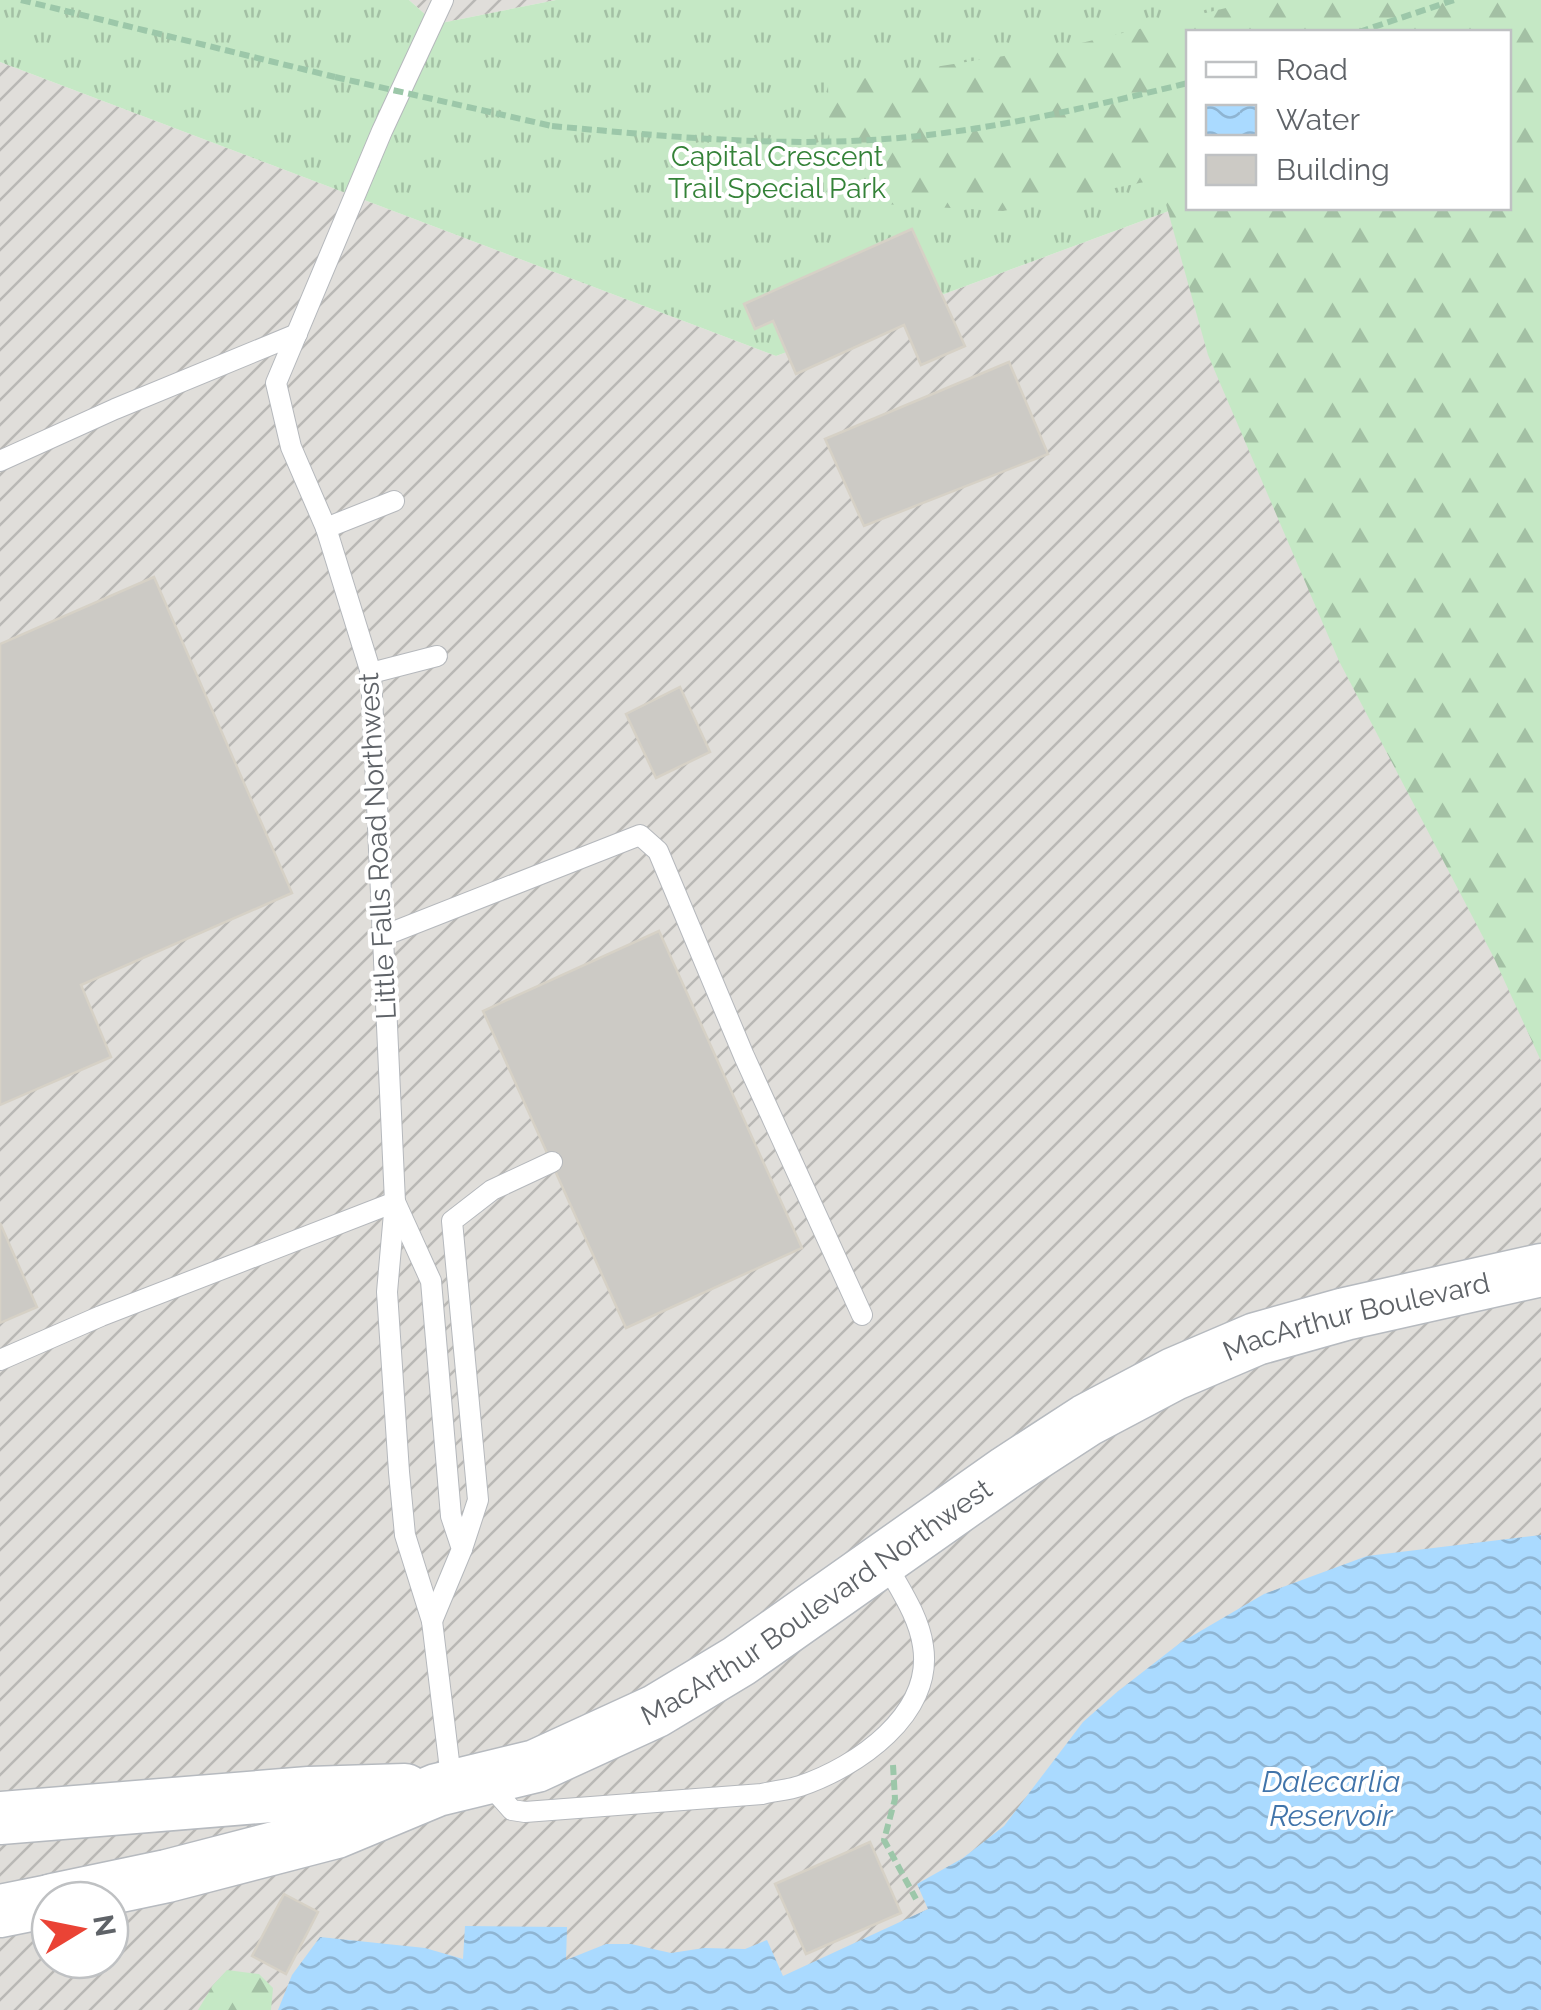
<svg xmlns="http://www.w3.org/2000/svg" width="1541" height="2010" viewBox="0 0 1541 2010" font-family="Raleway,sans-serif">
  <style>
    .industrial { fill: url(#industrial-furrows); fill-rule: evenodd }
    .grass { fill: url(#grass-tufts) }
    .forest { fill: url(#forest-firs); fill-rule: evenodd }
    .water { fill: url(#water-waves) }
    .building { fill: #cccac5; stroke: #d6d1c6; stroke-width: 2.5 }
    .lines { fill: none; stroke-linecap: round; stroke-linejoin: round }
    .lane-casing { stroke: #b5b8bc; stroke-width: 22 }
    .secondary-casing { stroke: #b6babf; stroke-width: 55 }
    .path { stroke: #9cc7a9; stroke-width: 6; stroke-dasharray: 10 5; stroke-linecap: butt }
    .lane { stroke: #fff; stroke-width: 20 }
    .secondary { stroke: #fff; stroke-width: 52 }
    .path-bridge { stroke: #9cc7a9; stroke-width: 6; stroke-dasharray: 10 5; stroke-linecap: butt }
    .labels { text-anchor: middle; stroke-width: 8; stroke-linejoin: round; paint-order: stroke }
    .park-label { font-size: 28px; fill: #348238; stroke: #fff }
    .street-label { font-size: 28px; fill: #5f6368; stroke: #fff }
    .water-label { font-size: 30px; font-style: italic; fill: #4174aa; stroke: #fff }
  </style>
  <defs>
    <pattern id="industrial-furrows" width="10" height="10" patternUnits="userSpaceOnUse" patternTransform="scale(2.5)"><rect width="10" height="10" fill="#e0deda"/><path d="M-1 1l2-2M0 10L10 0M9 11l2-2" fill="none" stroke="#b9b8b5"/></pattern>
    <pattern id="grass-tufts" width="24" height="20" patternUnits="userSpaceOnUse" patternTransform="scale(2.5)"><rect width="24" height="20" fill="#c5e8c5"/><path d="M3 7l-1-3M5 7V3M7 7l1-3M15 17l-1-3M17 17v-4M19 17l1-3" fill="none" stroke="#a3c0a4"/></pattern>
    <pattern id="forest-firs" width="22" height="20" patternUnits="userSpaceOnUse" patternTransform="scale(2.5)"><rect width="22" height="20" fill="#c5e8c5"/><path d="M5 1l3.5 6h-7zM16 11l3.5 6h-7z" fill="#a3c0a4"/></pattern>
    <pattern id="water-waves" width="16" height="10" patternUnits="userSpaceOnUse" patternTransform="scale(2.5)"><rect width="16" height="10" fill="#aadaff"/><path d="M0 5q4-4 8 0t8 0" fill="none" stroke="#8eb4d2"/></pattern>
  </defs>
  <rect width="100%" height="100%" fill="#f1efe8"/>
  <g class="industrial">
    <polygon points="409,0 556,0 436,24"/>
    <path d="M 0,62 L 776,356 L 1188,204 L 1188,208 L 1508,208 L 1541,74 L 1541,2010 L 0,2010 ZM 50,1900 L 110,1900 L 110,1960 L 50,1960 Z"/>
  </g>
  <polygon class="grass" points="0,0 409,0 436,24 556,0 1541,0 1541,74 1508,32 1188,32 1188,204 776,356 0,62"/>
  <g class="forest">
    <path d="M 1259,0 L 1541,0 L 1541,1061 L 1494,958 L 1339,661 L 1208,355 L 1159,179 L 1003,211 L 831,201 L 828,84 L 1073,45 ZM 1188,32 L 1508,32 L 1508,208 L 1188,208 Z"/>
    <polygon points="227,1970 259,1974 273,1988 271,2010 198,2010 213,1985"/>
  </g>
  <polygon class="water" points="1541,1535 1541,2010 278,2010 292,1975 320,1937 425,1948 463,1959 465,1926 567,1927 566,1960 606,1944 631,1944 671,1953 704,1948 745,1949 767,1940 783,1976 928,1909 917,1884 963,1858 1004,1826 1083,1722 1117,1692 1180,1643 1264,1594 1367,1556"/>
  <g class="building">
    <polygon points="912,229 965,346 921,365 904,325 796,374 773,321 755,329 744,304"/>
    <polygon points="1009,362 1048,454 864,526 825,439"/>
    <polygon points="154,577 292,893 81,985 111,1057 0,1105 0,644"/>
    <polygon points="680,687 710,752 656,778 626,714"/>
    <polygon points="659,931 802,1248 626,1328 483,1011"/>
    <polygon points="0,1223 37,1307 0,1323"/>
    <polygon points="870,1842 901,1913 806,1954 775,1884"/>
    <polygon points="284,1894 318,1912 286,1974 252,1956"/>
  </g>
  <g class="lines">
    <defs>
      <g id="lane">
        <polyline points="443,0 382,131 276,383 291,447 326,528 371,673 395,1202 387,1292 399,1472 405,1535 432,1621 452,1786"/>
        <polyline points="0,461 115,409 297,334"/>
        <polyline points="326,528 394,501"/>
        <polyline points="371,673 437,656"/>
        <polyline points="383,936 640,835 658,851 744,1056 862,1315"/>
        <polyline points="396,1204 431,1281 451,1516 462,1549 432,1621"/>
        <polyline points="0,1360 101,1316 395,1202"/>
        <polyline points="462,1549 478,1500 452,1221 492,1190 552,1162"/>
        <path d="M 488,1783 L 512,1810 L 525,1812 L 762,1794 C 774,1791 788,1790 800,1786 C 857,1767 934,1714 923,1646 C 919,1616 899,1588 885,1562"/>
      </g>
      <g id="secondary">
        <polyline points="0,1818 309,1793 405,1790"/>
        <path id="s1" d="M 53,1900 L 167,1876 L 336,1832 L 437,1790 L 536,1766 L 656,1711 L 739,1661 L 1007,1472 L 1087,1420 L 1174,1374 L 1256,1339 L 1345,1314 L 1541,1270"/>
        <polyline points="0,1911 50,1901"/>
      </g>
    </defs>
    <use href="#lane" class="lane-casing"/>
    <use href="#secondary" class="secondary-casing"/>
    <g class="path">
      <polyline points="21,0 335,77"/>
      <polyline points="1359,32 1454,0"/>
      <path d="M 552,126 C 651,135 750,145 850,141 C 965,137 1077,110 1188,83"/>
      <polyline points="893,1765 895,1799 884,1840 916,1899"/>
    </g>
    <use href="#lane" class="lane"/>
    <use href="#secondary" class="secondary"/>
    <polyline class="path-bridge" points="335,77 552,126"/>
  </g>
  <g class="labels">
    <g class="park-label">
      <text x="777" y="166">Capital Crescent<tspan x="777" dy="32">Trail Special Park</tspan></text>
    </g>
    <g class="street-label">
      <text transform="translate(377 846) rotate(-93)" y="10">Little Falls Road Northwest</text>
      <text dy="10" stroke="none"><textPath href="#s1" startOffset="1445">MacArthur Boulevard</textPath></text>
      <text dy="10" stroke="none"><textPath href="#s1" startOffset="828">MacArthur Boulevard Northwest</textPath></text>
    </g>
    <g class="water-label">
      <text x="1331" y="1792">Dalecarlia<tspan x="1331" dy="34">Reservoir</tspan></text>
    </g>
  </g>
  <rect x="1186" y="30" width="325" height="180" fill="#ffffff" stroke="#bfc1c3" stroke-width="2.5"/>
  <rect x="1206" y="62" width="50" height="15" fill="#ffffff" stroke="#bfc1c3" stroke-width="2.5"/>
  <text x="1276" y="80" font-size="30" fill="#5f6368">Road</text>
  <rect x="1206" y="105" width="50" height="30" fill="url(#water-waves)" stroke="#bfc1c3" stroke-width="2.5"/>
  <text x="1276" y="130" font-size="30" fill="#5f6368">Water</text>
  <rect x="1206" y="155" width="50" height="30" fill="#cccac5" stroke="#bfc1c3" stroke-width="2.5"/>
  <text x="1276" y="180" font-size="30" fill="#5f6368">Building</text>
  <g transform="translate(80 1930) rotate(80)"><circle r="48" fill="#ffffff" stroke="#bfc1c3" stroke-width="2.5"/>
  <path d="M0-8L18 38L0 25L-18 38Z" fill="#ea4335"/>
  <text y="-15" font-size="28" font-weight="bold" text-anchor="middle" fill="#5f6368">N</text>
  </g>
</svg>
